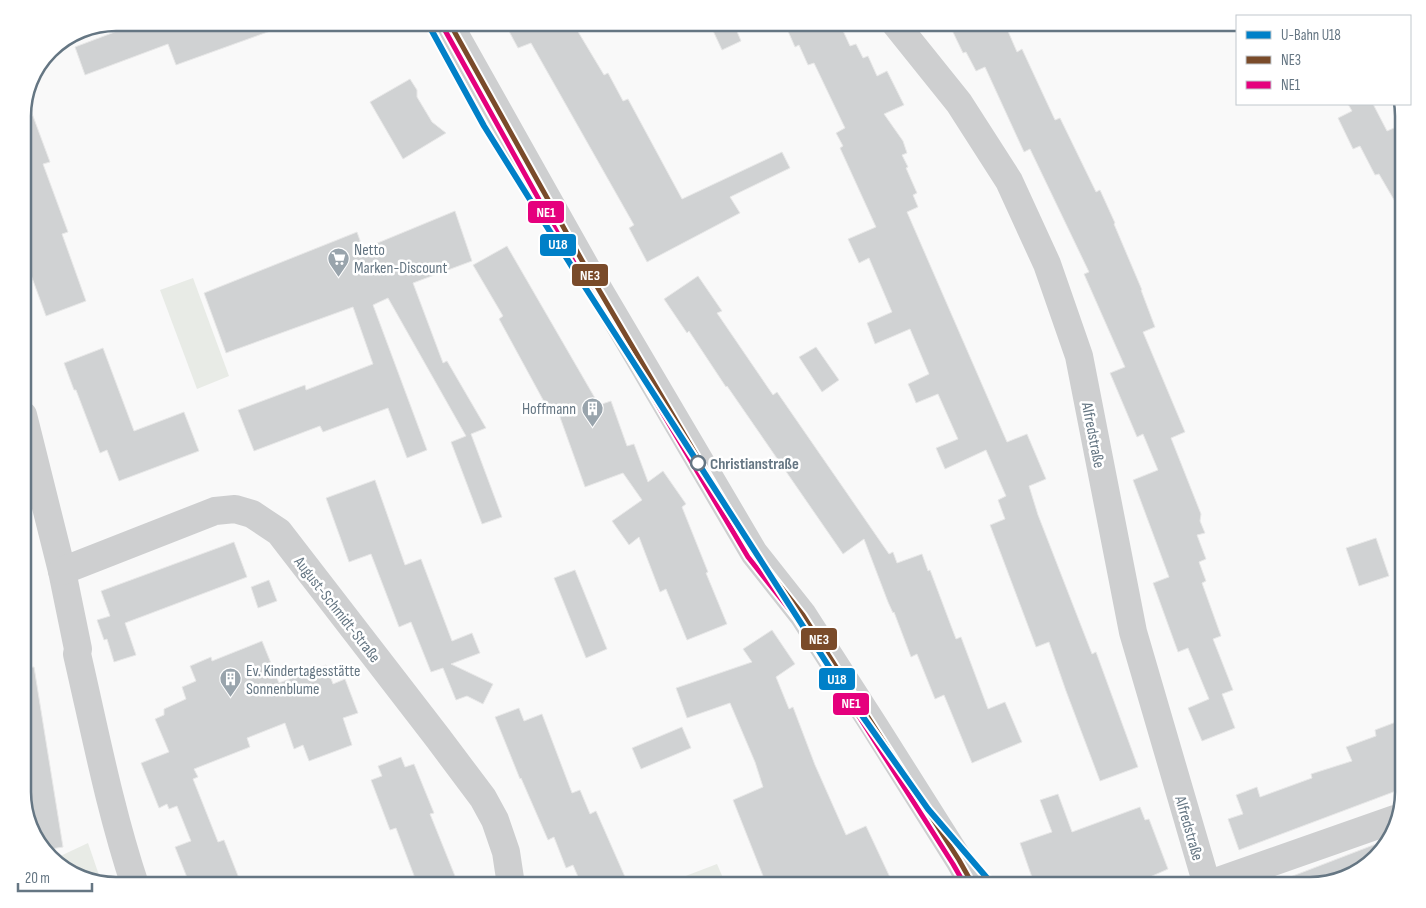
<svg xmlns="http://www.w3.org/2000/svg" width="1426" height="908" viewBox="0 0 1426 908" font-family="'Sofia Sans Condensed',sans-serif">
  <style>
    .green { fill: #e8ebe6 }
    .building { fill: #d0d2d3; stroke: #e8e8e8 }
    .lines { fill: none; stroke-linecap: round; stroke-linejoin: round }
    .minor { stroke: #cecfd0; stroke-width: 28 }
    .bus-1-casing { stroke: #fff; stroke-width: 9 }
    .bus-2-casing { stroke: #fff; stroke-width: 9 }
    .bus-1 { stroke: #7a4b2a; stroke-width: 5 }
    .bus-2 { stroke: #e5007d; stroke-width: 5 }
    .metro-1-casing { stroke: #fff; stroke-width: 10 }
    .metro-1 { stroke: #0080c8; stroke-width: 6 }
    .stop-dot { fill: #fff; stroke: #657683; stroke-width: 2.5 }
    .labels { text-anchor: middle; stroke-width: 5; stroke-linejoin: round; paint-order: stroke }
    .poi-label { font-size: 16px; fill: #657683; stroke: #fff; text-anchor: start }
    .street-label { font-size: 16px; fill: #657683; stroke: #fff }
    .stop-label { font-size: 16px; font-weight: bold; fill: #657683; stroke: #fff; text-anchor: start }
    .rim { fill: none; stroke: #657683; stroke-width: 2.5 }
    .line-badge { stroke: #fff; stroke-width: 2 }
    .badge-label { font-size: 14px; text-anchor: middle; font-weight: bold; fill: #fff }
  </style>
  <rect width="100%" height="100%" fill="#f9f9f9"/>
  <g class="green">
    <polygon points="193,278 229,376 197,389 160,290"/>
    <polygon points="88,843 101,881 64,870 54,859"/>
    <polygon points="717,864 726,885 662,885"/>
  </g>
  <g class="building">
    <polygon points="141,22 287,22 287,25 176,65 168,44 85,75 75,47"/>
    <polygon points="504,22 579,22 574,25 604,75 608,73 623,101 628,99 682,199 782,152 790,168 730,197 740,213 647,262 629,228 634,225 531,43 518,48"/>
    <polygon points="709,22 733,22 741,41 722,50"/>
    <polygon points="784,22 839,22 850,46 856,44 863,58 868,56 877,76 887,71 904,105 884,114 903,141 907,153 902,155 908,167 906,168 917,193 913,195 918,207 907,212 1007,442 1027,434 1046,479 1029,486 1038,515 1092,654 1096,652 1138,767 1100,781 1066,691 1049,642 1036,647 990,525 1005,519 998,500 1006,496 986,450 945,469 936,448 958,439 938,394 916,403 912,393 908,384 929,374 910,329 875,344 867,323 892,312 869,258 859,263 848,239 876,227 840,148 843,146 836,133 845,128 814,63 808,65 799,45 795,47"/>
    <polygon points="964,22 1004,22 1017,52 1022,49 1055,120 1060,118 1096,192 1100,190 1115,223 1114,224 1142,290 1141,290 1155,327 1143,332 1185,432 1171,438 1201,514 1200,521 1205,533 1197,535 1206,559 1199,562 1206,581 1202,583 1221,636 1213,639 1233,690 1222,694 1235,728 1202,741 1188,708 1209,699 1188,648 1178,652 1153,583 1169,577 1133,480 1158,470 1143,434 1137,437 1110,373 1125,367 1084,274 1089,272 1030,149 1024,152 985,67 976,71 966,52 963,53 951,28"/>
    <polygon points="410,79 417,90 417,97 432,122 446,133 403,159 370,102"/>
    <polygon points="27,100 50,162 43,164 68,232 62,234 86,301 46,316 23,253 23,249 28,247 23,232 23,110"/>
    <polygon points="1348,104 1373,104 1387,131 1394,128 1404,146 1404,217 1379,174 1375,175 1360,146 1353,149 1338,118 1352,111"/>
    <polygon points="455,211 472,261 413,283 443,363 447,361 486,428 471,434 502,517 482,524 451,442 466,436 388,298 373,305 427,450 407,458 388,408 323,432 320,426 254,451 238,410 305,385 306,390 373,364 353,307 226,353 204,293 357,232 363,249"/>
    <polygon points="507,246 599,405 611,401 627,446 634,444 648,482 663,471 686,504 682,507 708,572 706,573 727,624 687,640 666,589 660,592 639,537 629,545 612,521 642,500 623,473 585,487 556,406 548,409 499,319 503,316 473,265"/>
    <polygon points="698,276 722,311 717,313 773,395 777,392 889,554 893,552 897,563 922,554 928,571 930,570 956,639 961,637 988,709 1005,702 1022,742 972,763 944,695 935,699 917,654 911,657 894,612 893,613 888,602 864,539 843,554 727,386 726,387 689,331 687,333 664,299"/>
    <polygon points="816,347 839,380 822,392 799,357"/>
    <polygon points="103,348 134,431 184,412 199,451 119,481 107,450 100,453 76,390 74,390 64,363"/>
    <polygon points="375,480 405,565 421,559 452,641 472,633 480,653 451,664 493,684 483,704 467,696 456,700 443,668 431,672 411,622 399,627 371,554 349,562 326,498"/>
    <polygon points="1376,538 1389,576 1359,586 1346,548"/>
    <polygon points="234,542 247,577 125,623 136,655 114,662 107,639 104,640 97,620 110,616 101,591"/>
    <polygon points="575,570 607,649 586,658 554,578"/>
    <polygon points="269,580 277,601 258,608 251,587"/>
    <polygon points="772,630 795,664 776,677 789,709 793,707 815,765 846,835 866,826 894,886 767,886 733,800 763,787 755,762 730,703 687,718 676,688 752,662 743,649"/>
    <polygon points="262,641 279,683 326,665 333,684 345,679 358,713 343,718 352,745 309,761 303,745 294,749 285,723 247,738 250,747 194,769 198,777 193,779 218,842 224,840 242,886 194,886 192,879 188,880 175,847 191,841 177,806 169,809 167,804 159,808 141,763 169,752 155,719 164,715 164,709 186,699 182,687 196,681 190,666 211,657 212,661"/>
    <polygon points="34,667 63,847 45,850 35,839 23,798 23,668"/>
    <polygon points="519,708 524,721 542,714 572,793 580,790 590,814 596,811 629,886 582,886 573,865 566,868 554,837 548,840 521,778 520,779 495,717"/>
    <polygon points="1404,719 1404,788 1239,850 1228,819 1243,814 1236,795 1257,787 1260,797 1312,778 1311,774 1352,761 1346,747 1376,736 1375,730"/>
    <polygon points="682,727 691,748 641,769 632,748"/>
    <polygon points="401,757 405,767 414,764 434,813 430,814 459,886 418,886 396,828 390,830 371,780 382,776 378,766"/>
    <polygon points="1058,794 1072,832 1140,807 1145,820 1149,819 1168,869 1150,877 1152,881 1140,886 1035,886 1020,843 1052,832 1040,800"/>
    <polygon points="1389,839 1388,844 1357,873 1310,886 1287,886 1285,879"/>
  </g>
  <g class="lines">
    <g class="minor">
      <polyline points="449,22 457,38 589,273 754,553 803,615 875,727 959,860 973,885"/>
      <polyline points="894,22 959,103 1009,181 1047,264 1079,356 1133,632 1207,885"/>
      <path d="M 23,415 L 62,571 L 78,649 L 77,654 C 95,732 110,810 135,885"/>
      <polyline points="62,571 215,511 235,509 252,514 279,532 438,738 483,798 495,820 506,852 511,885"/>
      <polyline points="1207,885 1395,819"/>
    </g>
    <defs>
      <polyline id="bus-1" points="449,22 589,273 754,553 803,615 959,860 973,885"/>
      <polyline id="bus-2" points="442,25 582,277 748,557 797,619 953,864 965,885"/>
    </defs>
    <use href="#bus-1" class="bus-1-casing"/>
    <use href="#bus-2" class="bus-2-casing"/>
    <use href="#bus-1" class="bus-1"/>
    <use href="#bus-2" class="bus-2"/>
    <defs>
      <polyline id="metro-1" points="427,22 484,126 574,270 844,690 928,809 993,885"/>
    </defs>
    <use href="#metro-1" class="metro-1-casing"/>
    <use href="#metro-1" class="metro-1"/>
  </g>
  <defs>
    <symbol id="supermarket-pin" viewBox="-11 -11 22 30"><path d="M0 17L-7.5 6A9.5 9.5 0 1 1 7.5 6Z" fill="#99a4ac" stroke="#fff"/><path d="M-6-5.5h2.5l.6 2H6L4.5 2H-2.5L-4.4-4H-6ZM-1.5 3.2a1.3 1.3 0 1 0 .1 0ZM3 3.2a1.3 1.3 0 1 0 .1 0Z" fill="#fff"/></symbol>
    <symbol id="building-pin" viewBox="-11 -11 22 30"><path d="M0 17L-7.5 6A9.5 9.5 0 1 1 7.5 6Z" fill="#99a4ac" stroke="#fff"/><path d="M-4-6H4V6H1V3H-1V6H-4ZM-2.5-4.3h1.7v1.8h-1.7ZM.8-4.3h1.7v1.8H.8ZM-2.5-1h1.7V.8h-1.7ZM.8-1h1.7V.8H.8Z" fill="#fff"/></symbol>
  </defs>
  <g fill-rule="evenodd">
    <use href="#supermarket-pin" x="326" y="246" width="25" height="34"/>
    <use href="#building-pin" x="580" y="396" width="25" height="34"/>
    <use href="#building-pin" x="218" y="666" width="25" height="34"/>
  </g>
  <circle class="stop-dot" cx="698" cy="463" r="7"/>
  <g class="labels">
    <g class="poi-label">
      <text x="354" y="255">Netto<tspan x="354" dy="18">Marken-Discount</tspan></text>
      <text x="576" y="414" text-anchor="end">Hoffmann</text>
      <text x="246" y="676">Ev. Kindertagesstätte<tspan x="246" dy="18">Sonnenblume</tspan></text>
    </g>
    <g class="street-label">
      <text transform="translate(1094 435) rotate(79)" y="6">Alfredstraße</text>
      <text transform="translate(338 609) rotate(52)" y="6">August-Schmidt-Straße</text>
      <text transform="translate(1190 828) rotate(74)" y="6">Alfredstraße</text>
    </g>
    <g class="stop-label">
      <text x="710" y="469">Christianstraße</text>
    </g>
  </g>
  <path d="M0 0H1426V908H0ZM116 31H1310A85 85 0 0 1 1395 116V792A85 85 0 0 1 1310 877H116A85 85 0 0 1 31 792V116A85 85 0 0 1 116 31Z" fill="#fff" fill-rule="evenodd"/>
  <path class="rim" d="M116 31H1310A85 85 0 0 1 1395 116V792A85 85 0 0 1 1310 877H116A85 85 0 0 1 31 792V116A85 85 0 0 1 116 31Z"/>
  <g class="line-badge">
    <rect x="527" y="200" width="38" height="24" rx="5" fill="#e5007d"/>
    <rect x="539" y="233" width="38" height="24" rx="5" fill="#0080c8"/>
    <rect x="571" y="263" width="38" height="24" rx="5" fill="#7a4b2a"/>
    <rect x="800" y="627" width="38" height="24" rx="5" fill="#7a4b2a"/>
    <rect x="818" y="667" width="38" height="24" rx="5" fill="#0080c8"/>
    <rect x="832" y="692" width="38" height="24" rx="5" fill="#e5007d"/>
  </g>
  <g class="badge-label">
    <text x="546" y="217">NE1</text>
    <text x="558" y="249">U18</text>
    <text x="590" y="280">NE3</text>
    <text x="819" y="644">NE3</text>
    <text x="837" y="684">U18</text>
    <text x="851" y="708">NE1</text>
  </g>
  <rect x="1236" y="15" width="175" height="90" fill="#ffffff" stroke="#c1c8cd"/>
  <rect x="1246" y="31" width="25" height="8" fill="#0080c8" stroke="#c1c8cd"/>
  <text x="1281" y="40" font-size="15" fill="#657683">U-Bahn U18</text>
  <rect x="1246" y="56" width="25" height="8" fill="#7a4b2a" stroke="#c1c8cd"/>
  <text x="1281" y="65" font-size="15" fill="#657683">NE3</text>
  <rect x="1246" y="81" width="25" height="8" fill="#e5007d" stroke="#c1c8cd"/>
  <text x="1281" y="90" font-size="15" fill="#657683">NE1</text>
  <path d="M18 883v8h74v-8" fill="none" stroke="#657683" stroke-width="2.5"/>
  <text x="25" y="883" font-size="15" fill="#657683" stroke="#ffffff" stroke-width="4" paint-order="stroke">20 m</text>
</svg>
